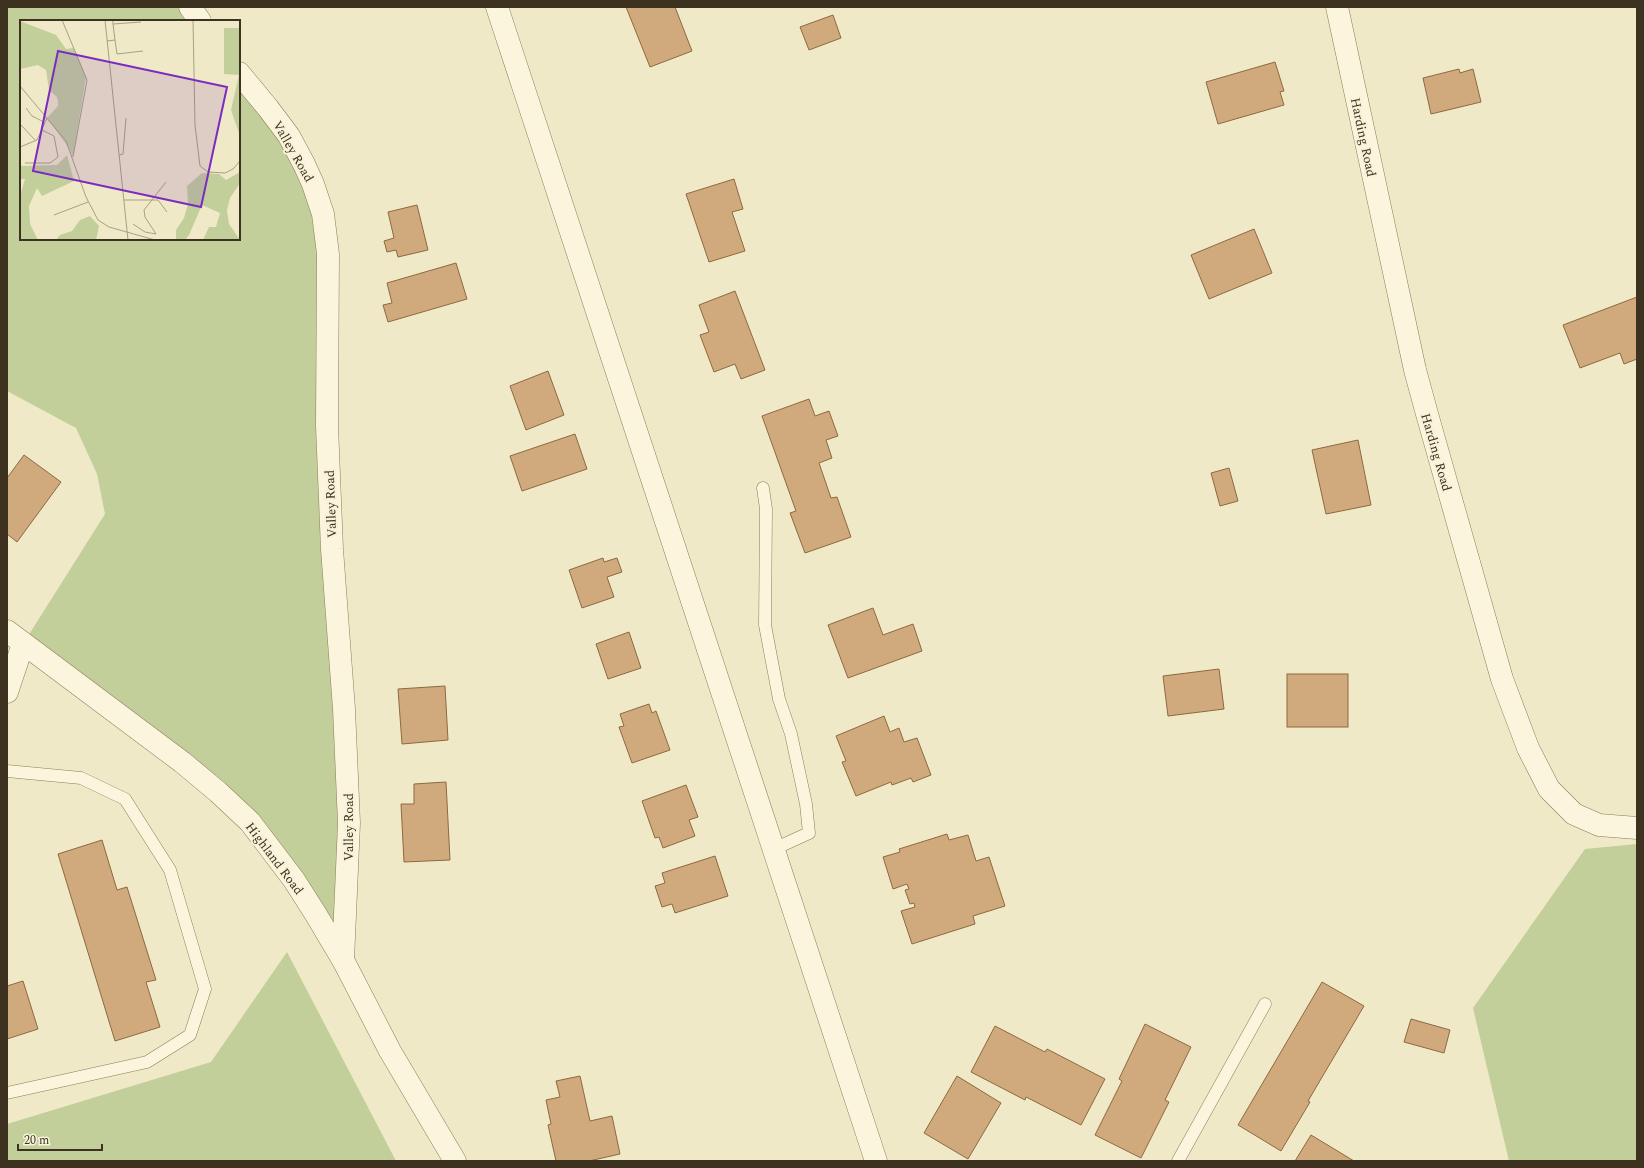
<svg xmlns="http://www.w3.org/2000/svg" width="1644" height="1168" viewBox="0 0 1644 1168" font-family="Spectral,serif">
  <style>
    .green { fill: #c2cf9a }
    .building { fill: #d0aa7c; stroke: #8d6940 }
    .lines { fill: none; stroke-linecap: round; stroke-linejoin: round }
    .service-casing { stroke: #8d7c5b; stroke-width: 13 }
    .minor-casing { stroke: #8d7c5b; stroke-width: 23 }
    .tertiary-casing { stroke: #8d7c5b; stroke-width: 23 }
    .service { stroke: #faf5dc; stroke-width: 12 }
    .minor { stroke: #faf5dc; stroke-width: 22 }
    .tertiary { stroke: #faf5dc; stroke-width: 22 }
    .labels { text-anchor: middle; stroke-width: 4; stroke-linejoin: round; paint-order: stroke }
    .street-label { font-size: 13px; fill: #3d3220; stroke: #f7f2d8 }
    .inset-road { fill: none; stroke: #a8a084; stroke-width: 1 }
    .view { fill: #7b2cbf; fill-opacity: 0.15; stroke: #7b2cbf; stroke-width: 2 }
    .inset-edge { fill: none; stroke: #3d3220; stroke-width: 2 }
  </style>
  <rect width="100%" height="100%" fill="#f0e9c7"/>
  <g class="green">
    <polygon points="7,7 190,7 200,21 21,21 21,239 239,239 239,73 323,214 343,960 271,848 23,644 105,514 97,474 76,428 7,391"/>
    <polygon points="1637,844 1637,1161 1509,1161 1473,1008 1585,849"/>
    <polygon points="287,952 396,1161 7,1161 7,1124 211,1062"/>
  </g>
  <g class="building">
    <polygon points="626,7 675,7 692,51 650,67"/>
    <polygon points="833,15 841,38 809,50 800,27"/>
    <polygon points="1275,62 1284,91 1280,92 1284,105 1218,124 1206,82"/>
    <polygon points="1459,69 1460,73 1473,69 1481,102 1431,114 1423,78"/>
    <polygon points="734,179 743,209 732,212 745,251 709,262 686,194"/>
    <polygon points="417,205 428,250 398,257 396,250 387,252 384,241 394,238 388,212"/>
    <polygon points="1254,229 1272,273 1209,299 1191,255"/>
    <polygon points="456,263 467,299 388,322 383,305 392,303 387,283"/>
    <polygon points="735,291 765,370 741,379 735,364 714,372 700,335 709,332 699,305"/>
    <polygon points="1637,297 1637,359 1624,364 1620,353 1580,368 1563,325"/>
    <polygon points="548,371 564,415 526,430 510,386"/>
    <polygon points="809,399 815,416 829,411 838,436 826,440 832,458 819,463 831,498 837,497 851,537 805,553 790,513 796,511 762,416"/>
    <polygon points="575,434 587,469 522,491 510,456"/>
    <polygon points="1358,440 1371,505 1326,514 1312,450"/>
    <polygon points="24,455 61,482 17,542 7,534 7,478"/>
    <polygon points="1229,468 1238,501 1220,506 1211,473"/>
    <polygon points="603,558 604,562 617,558 622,572 607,577 614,597 582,608 569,570"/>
    <polygon points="873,608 883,635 913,624 922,651 848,678 828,625"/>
    <polygon points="629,632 641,668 608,679 596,644"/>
    <polygon points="1219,669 1224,709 1168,716 1163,676"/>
    <rect x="1287" y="674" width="61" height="53"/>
    <polygon points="445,686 448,740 402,744 398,689"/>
    <polygon points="649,704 652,713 656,711 670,750 632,763 619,727 624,726 620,714"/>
    <polygon points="884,716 890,732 899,728 904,742 917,738 931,775 913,782 911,778 892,785 891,782 856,796 842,762 846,761 836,736"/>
    <polygon points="446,782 450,860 404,862 401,804 414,804 414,784"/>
    <polygon points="686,785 698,817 689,820 695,836 663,848 659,837 655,838 642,801"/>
    <polygon points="947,834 949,840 968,835 976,861 989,857 1005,906 973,916 975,924 912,944 901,911 915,907 914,903 910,904 905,890 909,889 907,884 893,889 883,857 900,852 899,849"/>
    <polygon points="102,840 117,890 127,887 156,980 146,982 160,1027 115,1041 58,854"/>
    <polygon points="715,856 728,896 675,913 672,904 662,907 655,886 665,883 662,873"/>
    <polygon points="23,981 38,1029 7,1039 7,986"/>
    <polygon points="1322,982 1364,1006 1308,1101 1310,1102 1281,1151 1238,1125"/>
    <polygon points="1411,1019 1450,1030 1444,1053 1404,1042"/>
    <polygon points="1145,1024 1191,1047 1165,1100 1169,1102 1141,1158 1095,1135 1122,1081 1119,1079"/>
    <polygon points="995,1026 1045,1052 1047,1049 1105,1079 1081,1125 1026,1097 1025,1100 971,1072"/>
    <polygon points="580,1076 590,1121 612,1116 620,1154 589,1161 556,1161 548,1125 551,1124 546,1100 560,1097 556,1081"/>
    <polygon points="957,1076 1001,1103 968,1159 924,1133"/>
    <polygon points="1311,1135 1354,1161 1295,1161"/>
  </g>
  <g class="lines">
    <defs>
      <g id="service">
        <polyline points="763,488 766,509 765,625 779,699 791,734 806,804 809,833 774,849"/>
        <polyline points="7,771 81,778 125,799 170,870 205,989 190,1035 147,1062 7,1093"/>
        <polyline points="1178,1161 1265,1004"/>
      </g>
      <g id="minor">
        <polyline points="190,7 200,21"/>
        <polyline points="497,7 876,1161"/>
        <polyline points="1337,7 1415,370 1427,414 1502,679 1528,748 1549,789 1574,814 1599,825 1637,828"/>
        <polyline points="239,73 268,108 289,136 304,164 313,184 323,214 328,254 327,426 332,549 344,709 349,823 343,960"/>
        <polyline points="7,692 23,644"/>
      </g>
      <polyline id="tertiary" points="7,631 182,762 218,792 250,822 294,880 315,913 343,960 390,1051 455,1161"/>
    </defs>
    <use href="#service" class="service-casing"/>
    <use href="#minor" class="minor-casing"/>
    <use href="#tertiary" class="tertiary-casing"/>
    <use href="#service" class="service"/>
    <use href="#minor" class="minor"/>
    <use href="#tertiary" class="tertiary"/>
  </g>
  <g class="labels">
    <g class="street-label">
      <text transform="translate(1364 137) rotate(78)" y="5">Harding Road</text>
      <text transform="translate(294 151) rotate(60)" y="5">Valley Road</text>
      <text transform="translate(1437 452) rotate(74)" y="5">Harding Road</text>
      <text transform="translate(330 504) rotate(-92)" y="5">Valley Road</text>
      <text transform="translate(348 827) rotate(-90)" y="5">Valley Road</text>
      <text transform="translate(275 858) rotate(53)" y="5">Highland Road</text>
    </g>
  </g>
  <g transform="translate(20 20)">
    <rect width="220" height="220" fill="#f0e9c7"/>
    <path d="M 0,1 L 36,15 L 46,29 L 54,28 L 66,57 L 53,137 L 49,128 L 27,98 L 38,86 L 38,82 L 37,77 L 29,70 L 26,50 L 18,45 L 0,49 ZM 204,8 L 220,8 L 220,116 L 211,90 L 219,55 L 204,54 ZM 47,135 L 54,161 L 22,176 L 17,168 L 9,186 L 10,204 L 18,220 L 0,220 L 0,176 L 5,159 L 0,159 L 0,146 L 37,145 ZM 220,152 L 220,163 L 210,178 L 207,190 L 209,204 L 220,220 L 183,220 L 189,207 L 196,207 L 200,193 L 182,185 L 169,215 L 165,220 L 156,220 L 156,210 L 164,198 L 168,184 L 167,166 L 182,153 L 199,154 L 206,160 ZM 70,196 L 79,206 L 76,220 L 36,220 L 40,215 L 52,211 L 60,200 Z" fill="#c2cf9a"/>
    <path class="inset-road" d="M 42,0 L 67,60 L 53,137M 85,0 L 108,220M 93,0 L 93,4 L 121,2M 173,0 L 175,105 L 180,146 L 188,152 L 205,153 L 213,149 L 220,141M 93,4 L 95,20M 87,21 L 95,20 L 97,34 L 123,31M 0,66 L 46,121 L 66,177 L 78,200 L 89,207 L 135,220M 6,88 L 12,96 L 24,102M 1,105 L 16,121M 0,127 L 17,120 L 27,98M 99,135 L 103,134 L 106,98M 5,143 L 30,143 L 38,137 L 34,116 L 22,110M 104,180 L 138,180 L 147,192M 34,195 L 68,182M 113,204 L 125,212 L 136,214 L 125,197 L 124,190 L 146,162"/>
    <path class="view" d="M 38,31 L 207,67 L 181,187 L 13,151 Z"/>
    <rect width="220" height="220" class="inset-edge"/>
  </g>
  <rect width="1644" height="1168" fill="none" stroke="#3d3220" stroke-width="16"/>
  <path d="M18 1144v6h84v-6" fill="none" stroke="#3d3220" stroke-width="2"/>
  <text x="24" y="1144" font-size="12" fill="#3d3220" stroke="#f7f2d8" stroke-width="3" paint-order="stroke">20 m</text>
</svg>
